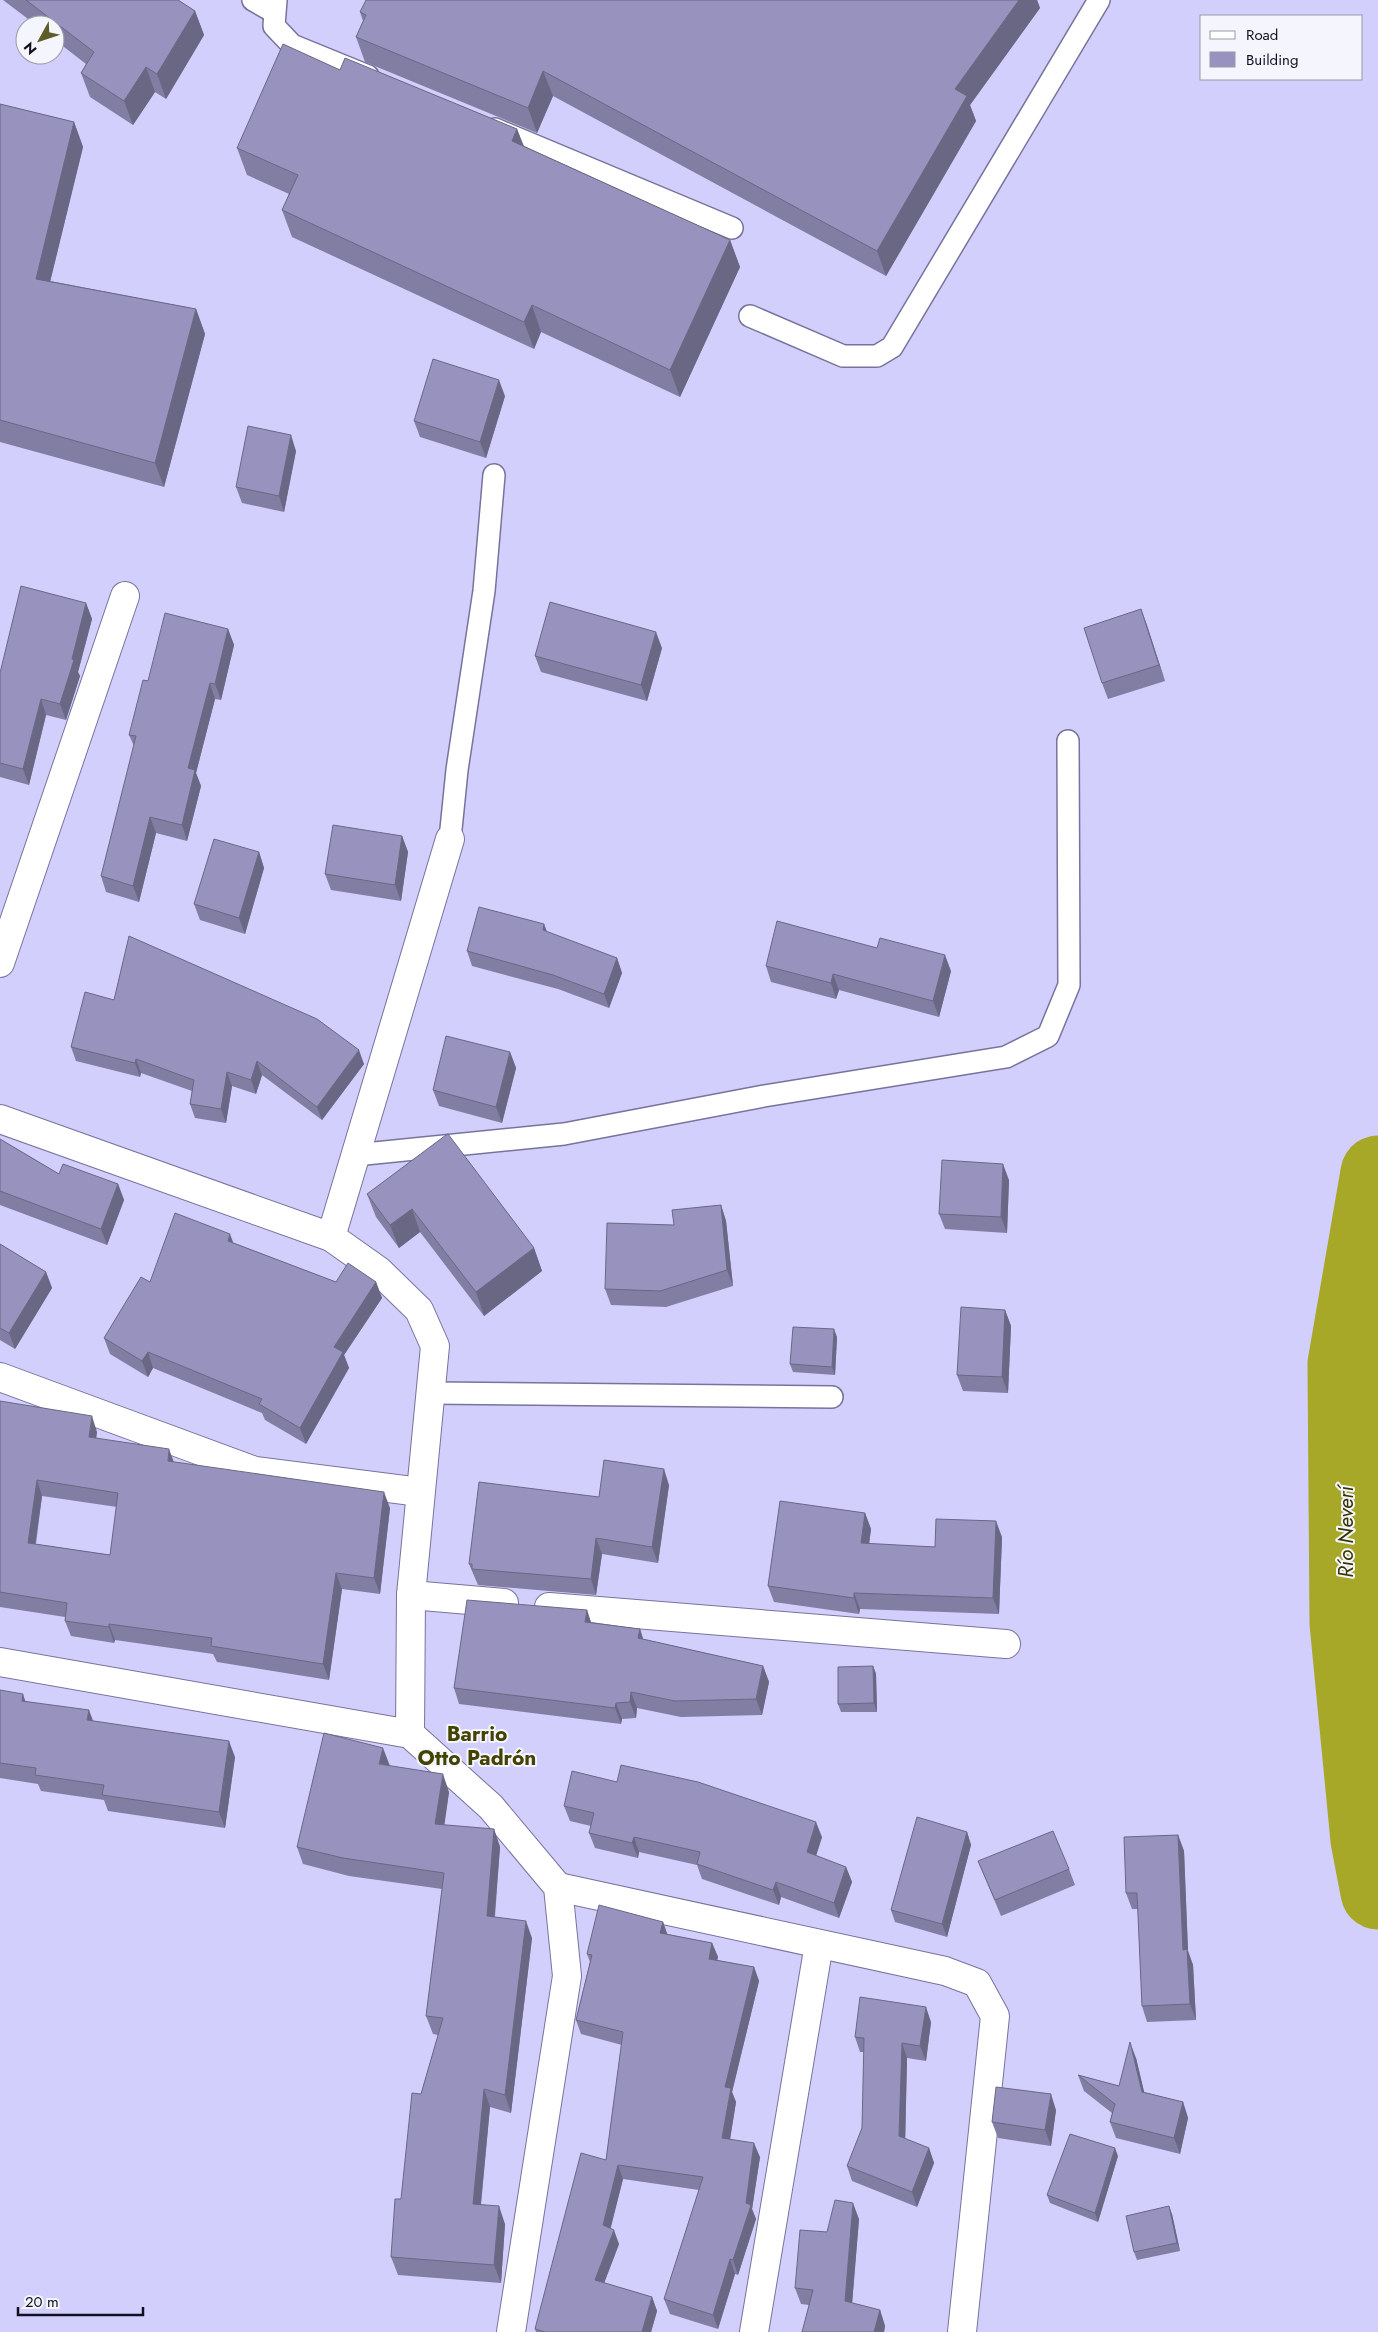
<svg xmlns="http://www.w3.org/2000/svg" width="1378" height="2332" viewBox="0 0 1378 2332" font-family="Jost,sans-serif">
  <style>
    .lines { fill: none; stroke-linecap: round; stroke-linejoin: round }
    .river { stroke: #a7a728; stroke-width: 75 }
    .service-casing { stroke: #77739c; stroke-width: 24 }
    .minor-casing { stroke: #77739c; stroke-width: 30 }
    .service { stroke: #fff; stroke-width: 21 }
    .minor { stroke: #fff; stroke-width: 28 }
    .wall { fill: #827ea3; fill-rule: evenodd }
    .shaded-wall { fill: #6a6785 }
    .building { fill: #9793be; stroke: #6a6785; fill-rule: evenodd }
    .labels { text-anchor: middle; stroke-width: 4; stroke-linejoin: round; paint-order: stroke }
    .water-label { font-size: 21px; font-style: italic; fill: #353501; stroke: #f5f5fe }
    .neighbourhood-label { font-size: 21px; font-weight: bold; fill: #434301; stroke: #f5f5fe }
  </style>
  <rect width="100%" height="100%" fill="#d3cffd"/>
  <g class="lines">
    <polyline class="river" points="1378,1173 1345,1364 1347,1623 1368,1840 1378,1892"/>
    <defs>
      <g id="service">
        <polyline points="253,0 274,12"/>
        <polyline points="276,0 274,26 292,45 368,76"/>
        <polyline points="495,129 732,228"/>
        <polyline points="750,316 843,356 877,356 892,347 1099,0"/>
        <polyline points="450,839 457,770 484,591 494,475"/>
        <polyline points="355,1155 564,1134 764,1096 1006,1057 1048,1036 1069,985 1068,741"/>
        <polyline points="431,1393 832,1397"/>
      </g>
      <g id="minor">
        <polyline points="0,963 125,596"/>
        <polyline points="0,1119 331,1237 379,1271 419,1310 435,1346 411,1595 410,1734"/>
        <polyline points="331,1237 450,839"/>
        <polyline points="0,1377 255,1471 420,1492"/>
        <polyline points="411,1595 504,1603"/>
        <polyline points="549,1607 1006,1644"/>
        <polyline points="0,1662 410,1734 491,1807 558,1887 567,1976 511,2332"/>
        <polyline points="558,1887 945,1971 977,1983 995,2016 962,2332"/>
        <polyline points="754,2332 819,1944"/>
      </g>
    </defs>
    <use href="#service" class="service-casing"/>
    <use href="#minor" class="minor-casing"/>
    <use href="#service" class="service"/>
    <use href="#minor" class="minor"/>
  </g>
  <g class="wall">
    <polygon points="3,0 178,0 195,11 204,35 166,99 155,92 133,125 90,97 81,73 86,64 55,40 55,25 36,25"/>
    <polygon points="366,0 1037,0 1040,8 970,105 976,121 886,276 553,96 537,133 365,62 356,37 363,21 360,12"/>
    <polygon points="340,70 517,129 524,146 730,240 740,267 680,397 541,332 534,349 292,237 282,210 289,194 247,175 237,148"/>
    <polygon points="0,104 74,122 83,147 50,281 196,309 205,334 164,487 0,442"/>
    <polygon points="505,396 486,458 420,437 414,421"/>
    <polygon points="296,451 284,512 242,503 236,487"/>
    <polygon points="86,603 92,619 78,672 80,676 66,720 46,715 29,785 0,777 0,673"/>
    <polygon points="1141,609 1165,681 1108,699 1102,683"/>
    <polygon points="228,629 234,645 221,700 215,699 196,773 201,786 187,841 156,833 139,902 106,892 101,876 134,746 129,735"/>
    <polygon points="662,648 647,701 541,672 535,656"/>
    <polygon points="402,836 408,852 401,901 331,890 325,874"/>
    <polygon points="259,852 264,868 245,934 200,920 194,904"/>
    <polygon points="544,924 547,932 617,958 622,973 609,1008 558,989 472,966 467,951"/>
    <polygon points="766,966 951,971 939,1017 839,990 836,999 771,982"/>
    <polygon points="114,1000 364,1064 322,1120 262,1075 256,1094 232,1086 226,1123 195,1118 190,1104 192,1091 141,1073 140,1077 76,1061 71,1047"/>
    <polygon points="510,1052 516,1068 502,1123 439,1106 433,1090"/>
    <polygon points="0,1139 59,1174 118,1184 124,1200 107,1245 0,1205"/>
    <polygon points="1009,1180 1007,1233 945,1229 939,1214"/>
    <polygon points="367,1194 534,1248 542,1271 484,1316 420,1232 399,1248 376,1217"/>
    <polygon points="721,1205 726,1221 733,1286 666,1307 611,1305 605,1289 674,1225"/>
    <polygon points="234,1243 336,1282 376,1282 382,1298 344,1355 349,1368 306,1444 265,1420 262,1413 153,1368 148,1377 110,1354 104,1338 150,1282"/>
    <polygon points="0,1244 46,1272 52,1288 15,1349 0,1340"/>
    <polygon points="1005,1310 1011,1326 1008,1393 963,1391 957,1375"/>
    <polygon points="837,1337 835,1375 793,1372 790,1364"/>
    <path d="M 0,1401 L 97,1432 L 96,1438 L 174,1462 L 390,1508 L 380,1594 L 342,1589 L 329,1680 L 217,1662 L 213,1654 L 115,1640 L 114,1643 L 71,1636 L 65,1621 L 65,1617 L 0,1607 ZM 42,1496 L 117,1507 L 110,1555 L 36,1544 Z"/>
    <polygon points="669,1485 658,1563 602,1554 596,1595 478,1585 469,1564 599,1497"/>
    <polygon points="865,1513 871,1529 869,1544 935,1547 1002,1537 999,1614 860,1609 859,1614 774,1602 768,1586"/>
    <polygon points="587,1610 591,1622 640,1629 643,1639 763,1666 769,1682 762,1715 681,1717 637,1708 636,1718 622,1719 621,1724 459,1704 454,1688"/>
    <polygon points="873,1666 876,1674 877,1712 841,1712 838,1704"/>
    <polygon points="0,1690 25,1701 93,1721 235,1757 225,1828 108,1811 104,1800 41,1791 38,1784 0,1778"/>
    <polygon points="390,1766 449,1792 444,1825 494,1829 500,1847 495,1917 532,1938 511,2113 490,2107 481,2205 505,2224 501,2283 398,2275 391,2257 421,2094 438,2035 433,2034 426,2016 442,1889 349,1876 303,1864 297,1847"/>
    <polygon points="564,1806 822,1837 816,1856 846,1867 852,1882 839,1918 781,1897 779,1905 702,1879 697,1865 639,1852 638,1858 595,1848 589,1833 591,1826 570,1821"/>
    <polygon points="967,1832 971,1845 947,1937 895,1922 891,1910"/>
    <polygon points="1178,1835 1184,1851 1188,1951 1193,1965 1196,2020 1147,2022 1142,2006 1138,1909 1132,1909 1126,1893"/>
    <polygon points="978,1861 1069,1869 1075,1885 1001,1916"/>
    <polygon points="663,1922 667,1934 712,1943 718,1957 717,1960 754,1967 759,1981 732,2092 736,2102 730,2139 760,2157 752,2209 756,2219 738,2275 735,2274 718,2329 670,2314 664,2299 699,2190 623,2179 610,2228 619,2244 604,2283 652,2297 657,2311 651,2332 536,2332 535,2329 606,2160 622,2045 581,2034 576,2020 590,1962 587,1954"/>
    <polygon points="931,2022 926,2061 907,2058 905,2139 929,2148 934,2163 917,2207 852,2181 847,2166 862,2128 864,2052 860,2052 855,2037"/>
    <polygon points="1136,2058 1144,2092 1183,2102 1188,2118 1180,2154 1116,2138 1110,2122 1112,2113 1084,2091 1078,2075 1119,2086"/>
    <polygon points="1056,2110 1051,2146 998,2138 992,2122"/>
    <polygon points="1118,2156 1098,2222 1050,2203 1047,2195"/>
    <polygon points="1172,2214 1180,2251 1137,2260 1134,2252"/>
    <polygon points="859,2219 852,2303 880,2310 885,2326 884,2332 802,2332 809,2305 801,2304 795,2288 827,2232"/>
  </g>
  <g class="shaded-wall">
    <polygon points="1019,0 1037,0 1040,8 970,105 976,121 886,276 877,251 955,89"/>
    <polygon points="195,11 204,35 166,99 157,74"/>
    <polygon points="146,67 155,92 133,125 124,101"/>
    <polygon points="543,71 553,96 537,133 528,108"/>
    <polygon points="74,122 83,147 45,303 36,279"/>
    <polygon points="517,129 527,156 512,141"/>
    <polygon points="730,240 740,267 680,397 670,370"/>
    <polygon points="532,305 541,332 534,349 524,322"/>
    <polygon points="196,309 205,334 164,487 155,463"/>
    <polygon points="499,380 505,396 486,458 480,442"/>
    <polygon points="291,435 296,451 284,512 279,496"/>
    <polygon points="86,603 92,619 78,672 80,676 66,720 60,704"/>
    <polygon points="1141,609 1147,625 1165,681 1159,665"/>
    <polygon points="228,629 234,645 221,700 215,684"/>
    <polygon points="656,632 662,648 647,701 641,685"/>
    <polygon points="210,683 215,699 196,773 201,786 187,841 182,825 188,768"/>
    <polygon points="41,699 46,715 29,785 23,769"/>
    <polygon points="150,817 156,833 139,902 133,886"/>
    <polygon points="402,836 408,852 401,901 395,885"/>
    <polygon points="259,852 264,868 245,934 239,918"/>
    <polygon points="544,924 549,938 543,930"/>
    <polygon points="945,955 951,971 939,1017 933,1001"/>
    <polygon points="617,958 622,973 609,1008 604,994"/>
    <polygon points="833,974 839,990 836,999 831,983"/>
    <polygon points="359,1050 364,1064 322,1120 317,1107"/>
    <polygon points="510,1052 516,1068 502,1123 496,1107"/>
    <polygon points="136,1059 141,1073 140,1077 135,1063"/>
    <polygon points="257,1061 262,1075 256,1094 251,1080"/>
    <polygon points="227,1072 232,1086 226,1123 221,1109"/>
    <polygon points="1003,1164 1009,1180 1007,1233 1001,1217"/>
    <polygon points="118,1184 124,1200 107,1245 101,1229"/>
    <polygon points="721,1205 726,1221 733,1286 727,1270"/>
    <polygon points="412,1209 420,1232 399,1248 390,1225"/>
    <polygon points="230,1234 236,1250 228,1241"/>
    <polygon points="534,1248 542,1271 484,1316 476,1292"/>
    <polygon points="46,1272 52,1288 15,1349 9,1333"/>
    <polygon points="376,1282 382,1298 344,1355 349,1368 306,1444 300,1428 334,1347"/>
    <polygon points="1005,1310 1011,1326 1008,1393 1002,1377"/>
    <polygon points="834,1329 837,1337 835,1375 832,1367"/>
    <polygon points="148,1352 153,1368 148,1377 142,1361"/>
    <polygon points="92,1416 97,1432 94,1453 89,1437"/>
    <polygon points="169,1449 175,1465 168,1461"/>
    <polygon points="664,1469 669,1485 658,1563 652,1547"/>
    <polygon points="37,1480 42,1496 33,1559 28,1543"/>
    <polygon points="384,1492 390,1508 380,1594 374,1578"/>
    <polygon points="865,1513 871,1529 867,1559 861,1543"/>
    <polygon points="996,1521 1002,1537 999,1614 993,1598"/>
    <polygon points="596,1538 602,1554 596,1595 591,1579"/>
    <polygon points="336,1573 342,1589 329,1680 323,1664"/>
    <polygon points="854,1593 860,1609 859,1614 854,1598"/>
    <polygon points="587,1610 592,1626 585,1622"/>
    <polygon points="109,1624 115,1640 114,1643 109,1627"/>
    <polygon points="640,1629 645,1645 638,1638"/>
    <polygon points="763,1666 769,1682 762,1715 756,1699"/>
    <polygon points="873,1666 876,1674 877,1712 874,1703"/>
    <polygon points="631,1692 637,1708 636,1718 630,1702"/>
    <polygon points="23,1694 28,1709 22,1701"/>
    <polygon points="616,1703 622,1719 621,1724 615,1708"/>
    <polygon points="89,1710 95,1726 87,1720"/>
    <polygon points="229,1741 235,1757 225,1828 219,1812"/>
    <polygon points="383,1748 390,1766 379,1764"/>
    <polygon points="443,1774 449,1792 442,1842 435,1824"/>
    <polygon points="816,1822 822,1837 812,1868 807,1852"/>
    <polygon points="494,1829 500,1847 493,1934 487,1916"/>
    <polygon points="967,1832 971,1845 947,1937 942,1924"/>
    <polygon points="1178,1835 1184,1851 1188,1951 1193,1965 1196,2020 1190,2004 1183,1950"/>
    <polygon points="634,1837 639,1852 638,1858 632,1843"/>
    <polygon points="846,1867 852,1882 839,1918 834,1903"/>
    <polygon points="776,1882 781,1897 779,1905 773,1890"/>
    <polygon points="526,1921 532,1938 511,2113 505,2095"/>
    <polygon points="663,1922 668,1936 660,1933"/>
    <polygon points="712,1943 718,1957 714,1973 709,1959"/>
    <polygon points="754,1967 759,1981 732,2092 736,2102 728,2152 722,2138 725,2087"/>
    <polygon points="926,2007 931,2022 926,2061 920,2046"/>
    <polygon points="1130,2042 1136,2058 1148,2108 1142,2092"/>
    <polygon points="902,2043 907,2058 905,2151 899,2136"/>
    <polygon points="484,2089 490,2107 479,2222 473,2204"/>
    <polygon points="1051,2094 1056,2110 1051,2146 1045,2130"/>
    <polygon points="1183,2102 1188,2118 1180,2154 1174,2138"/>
    <polygon points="754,2143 760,2157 752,2209 756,2219 738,2275 733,2260 746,2203"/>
    <polygon points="929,2148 934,2163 917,2207 912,2192"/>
    <polygon points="1115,2148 1118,2156 1098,2222 1095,2213"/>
    <polygon points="618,2165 623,2179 608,2239 603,2225"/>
    <polygon points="853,2203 859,2219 851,2317 845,2301"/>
    <polygon points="499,2206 505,2224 501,2283 494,2265"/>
    <polygon points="1169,2206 1172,2214 1180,2251 1177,2243"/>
    <polygon points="614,2230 619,2244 600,2294 595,2280"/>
    <polygon points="730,2259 735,2274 718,2329 713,2315"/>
    <polygon points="652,2297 657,2311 651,2332 642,2332"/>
    <polygon points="880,2310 885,2326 884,2332 874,2332"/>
  </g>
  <g class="building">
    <polygon points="26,0 178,0 195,11 157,74 146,67 124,101 81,73 94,52"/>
    <polygon points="366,0 1019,0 955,89 967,96 877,251 543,71 528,108 356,37 366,15 360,12"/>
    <polygon points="283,44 340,70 345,58 517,129 512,141 730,240 670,370 532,305 524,322 282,210 298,175 237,148"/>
    <polygon points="0,104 74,122 36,279 196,309 155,463 0,420"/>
    <polygon points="433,359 499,380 480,442 414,421"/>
    <polygon points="248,426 291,435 279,496 236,487"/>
    <polygon points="21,586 86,603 72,659 74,660 60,704 41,699 23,769 0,763 0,673"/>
    <polygon points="550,602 656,632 641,685 535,656"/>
    <polygon points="1141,609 1159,665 1102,683 1084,628"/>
    <polygon points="165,613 228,629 215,684 210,683 188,768 195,770 182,825 150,817 133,886 101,876 136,736 129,735 143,680 148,681"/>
    <polygon points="333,825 402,836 395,885 325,874"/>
    <polygon points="214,839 259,852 239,918 194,904"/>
    <polygon points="479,907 544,924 543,930 617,958 604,994 553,975 467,951"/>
    <polygon points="777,921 877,948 880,938 945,955 933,1001 833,974 831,983 766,966"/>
    <polygon points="129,936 317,1019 359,1050 317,1107 257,1061 251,1080 227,1072 221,1109 190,1104 194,1080 136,1059 135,1063 71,1047 85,992 114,1000"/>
    <polygon points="446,1036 510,1052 496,1107 433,1090"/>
    <polygon points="448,1134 534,1248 476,1292 412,1209 390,1225 367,1194 446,1135"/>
    <polygon points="0,1139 59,1174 63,1164 118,1184 101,1229 0,1191"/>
    <polygon points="942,1160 1003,1164 1001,1217 939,1214"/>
    <polygon points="721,1205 727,1270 660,1291 605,1289 607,1223 674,1225 672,1210"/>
    <polygon points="175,1213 230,1234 228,1241 336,1282 348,1263 376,1282 334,1347 343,1352 300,1428 259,1404 262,1399 148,1352 142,1361 104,1338 141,1277 150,1282"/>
    <polygon points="0,1244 46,1272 9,1333 0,1328"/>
    <polygon points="961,1307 1005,1310 1002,1377 957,1375"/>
    <polygon points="793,1327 834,1329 832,1367 790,1364"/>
    <path d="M 0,1401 L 92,1416 L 89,1437 L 169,1449 L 168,1461 L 384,1492 L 374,1578 L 336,1573 L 323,1664 L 211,1646 L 212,1638 L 109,1624 L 109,1627 L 65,1621 L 67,1603 L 0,1592 ZM 37,1480 L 118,1493 L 110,1555 L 28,1543 Z"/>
    <polygon points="604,1460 664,1469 652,1547 596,1538 591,1579 472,1569 472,1564 469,1564 479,1482 599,1497"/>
    <polygon points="780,1501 865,1513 861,1543 935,1547 936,1519 996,1521 993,1598 854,1593 854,1598 768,1586"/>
    <polygon points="467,1600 587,1610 585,1622 640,1629 638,1638 763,1666 756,1699 675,1701 631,1692 630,1702 616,1703 615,1708 454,1688"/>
    <polygon points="873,1666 874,1703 838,1704 838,1667"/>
    <polygon points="0,1690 23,1694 22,1701 89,1710 87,1720 229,1741 219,1812 102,1795 104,1785 35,1775 36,1768 0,1763"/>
    <polygon points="324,1733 383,1748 379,1764 443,1774 435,1824 494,1829 487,1916 526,1921 505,2095 484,2089 473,2204 499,2206 494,2265 391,2257 395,2199 401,2199 412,2093 421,2094 443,2018 426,2016 444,1873 343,1858 297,1847"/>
    <polygon points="621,1765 698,1782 816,1822 807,1852 846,1867 834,1903 776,1882 773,1890 697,1864 700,1852 634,1837 632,1843 589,1833 594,1813 564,1806 572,1771 617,1782"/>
    <polygon points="917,1817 967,1832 942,1924 891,1910"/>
    <polygon points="1053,1831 1069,1869 995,1900 978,1861"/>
    <polygon points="1178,1835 1183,1950 1187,1949 1190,2004 1142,2006 1137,1893 1126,1893 1124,1837"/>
    <polygon points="599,1905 663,1922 660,1933 712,1943 709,1959 754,1967 725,2087 731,2088 722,2138 754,2143 746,2203 751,2205 733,2260 730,2259 713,2315 664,2299 703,2177 618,2165 603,2225 614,2230 595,2280 652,2297 642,2332 545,2332 535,2329 581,2153 606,2160 623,2032 576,2020 592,1955 587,1954"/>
    <polygon points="860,1997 926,2007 920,2046 902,2043 899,2136 929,2148 912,2192 847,2166 862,2128 864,2038 855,2037"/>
    <polygon points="1130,2042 1142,2092 1183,2102 1174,2138 1110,2122 1115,2104 1078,2075 1119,2086"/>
    <polygon points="996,2087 1051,2094 1045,2130 992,2122"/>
    <polygon points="1070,2134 1115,2148 1095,2213 1047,2195"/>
    <polygon points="835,2200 853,2203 845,2301 880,2310 874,2332 802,2332 813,2290 795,2288 800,2230 827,2232"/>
    <polygon points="1169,2206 1177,2243 1134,2252 1126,2216"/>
  </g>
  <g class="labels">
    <g class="water-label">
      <text transform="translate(1346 1532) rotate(-90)" y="7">Río Neverí</text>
    </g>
    <g class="neighbourhood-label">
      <text x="477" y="1741">Barrio<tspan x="477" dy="24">Otto Padrón</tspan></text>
    </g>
  </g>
  <rect x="1200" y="15" width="162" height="65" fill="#f5f5fe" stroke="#9a99a5"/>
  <rect x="1210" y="31" width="25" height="8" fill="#ffffff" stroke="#9a99a5"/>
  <text x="1246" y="40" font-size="15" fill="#110f1f">Road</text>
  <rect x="1210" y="52" width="25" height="15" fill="#9793be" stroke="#9a99a5"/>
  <text x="1246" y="65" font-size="15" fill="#110f1f">Building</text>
  <g transform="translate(40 40) rotate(230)"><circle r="24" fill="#f5f5fe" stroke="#9a99a5"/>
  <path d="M0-4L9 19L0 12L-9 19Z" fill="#5c5c29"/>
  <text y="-8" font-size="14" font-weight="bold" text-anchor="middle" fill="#110f1f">N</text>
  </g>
  <path d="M18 2307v8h125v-8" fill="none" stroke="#110f1f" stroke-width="2.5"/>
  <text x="25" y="2307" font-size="15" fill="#110f1f" stroke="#f5f5fe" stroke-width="4" paint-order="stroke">20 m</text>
</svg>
